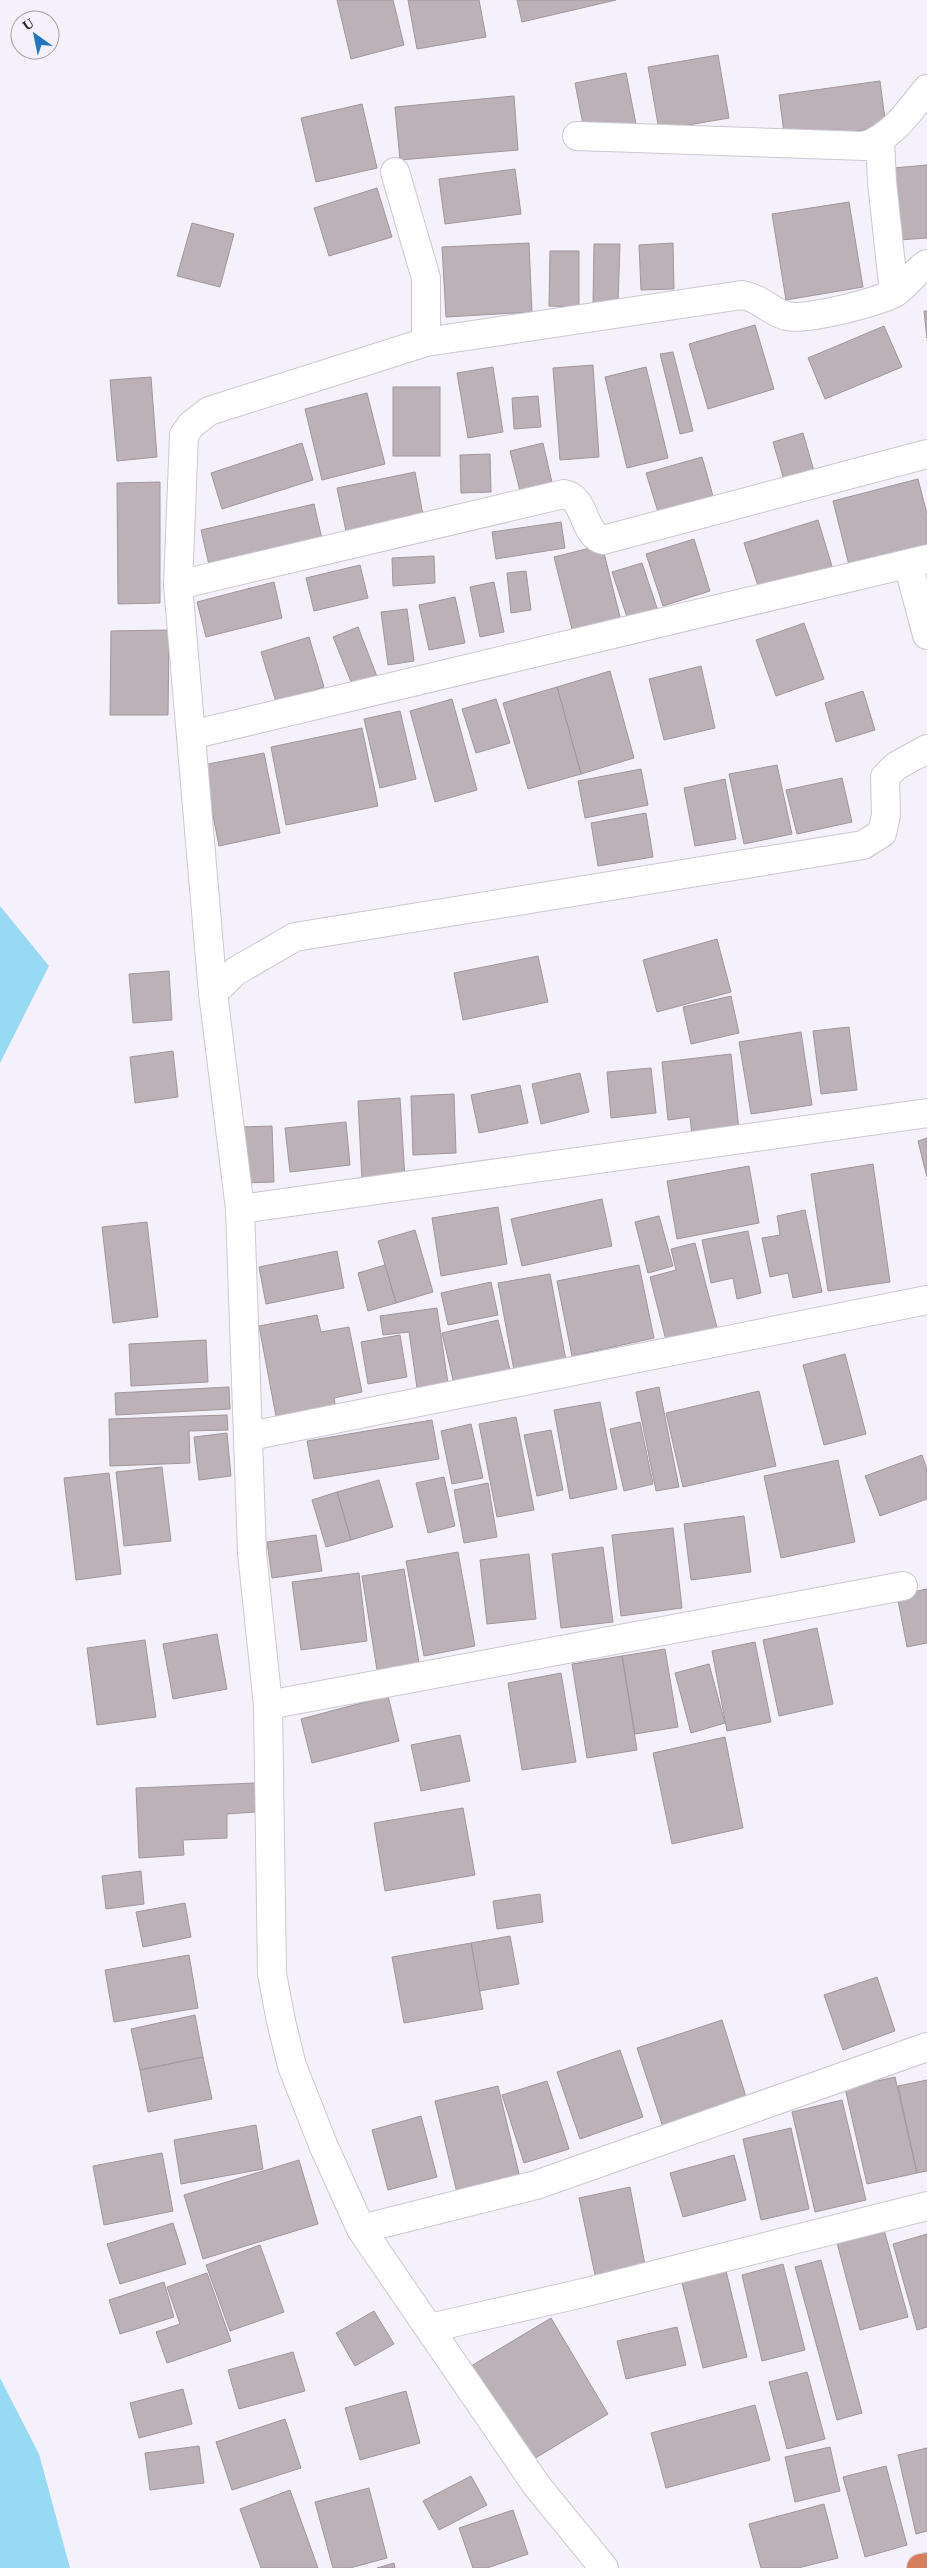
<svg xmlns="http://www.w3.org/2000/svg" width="927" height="2568" viewBox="0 0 927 2568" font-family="'Times New Roman',serif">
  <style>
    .water { fill: #98d9f3 }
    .building { fill: #bbb1b7; stroke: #a0969b }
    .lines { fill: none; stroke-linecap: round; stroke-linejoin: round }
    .street-casing { stroke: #ccc7d0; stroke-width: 30 }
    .highway-casing { stroke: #cfcfd0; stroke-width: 30 }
    .street { stroke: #fff; stroke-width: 28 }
    .highway { stroke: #d87d5e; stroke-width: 28 }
  </style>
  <rect width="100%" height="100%" fill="#f5f1fa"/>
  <g class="water">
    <polygon points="0,906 49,966 0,1063"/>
    <polygon points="0,2378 39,2454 70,2568 0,2568"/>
  </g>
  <g class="building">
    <polygon points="337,0 393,0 404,45 351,59"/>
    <polygon points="408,0 479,0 486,37 417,49"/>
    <polygon points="517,0 616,0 522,22"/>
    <polygon points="718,55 729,118 659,130 648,67"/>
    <polygon points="626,73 636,124 585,135 575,83"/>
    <polygon points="880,81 886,127 785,140 779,95"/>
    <polygon points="514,96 518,150 400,160 395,107"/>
    <polygon points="362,104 377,168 316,182 301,118"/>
    <polygon points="927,165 927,238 899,240 893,168"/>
    <polygon points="515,169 521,214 445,224 439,179"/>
    <polygon points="377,188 392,237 329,256 314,208"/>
    <polygon points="849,202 863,287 786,300 772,214"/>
    <polygon points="192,223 234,234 220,287 177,276"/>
    <polygon points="529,243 532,312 446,317 442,247"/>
    <polygon points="673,243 674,289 641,290 639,245"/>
    <polygon points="594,244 620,244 618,305 593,305"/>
    <polygon points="550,251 579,251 579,307 549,306"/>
    <polygon points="924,311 927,311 927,338"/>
    <polygon points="755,325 774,389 708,409 689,344"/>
    <polygon points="884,326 902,367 825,399 808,358"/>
    <polygon points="673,352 693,431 680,434 660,354"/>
    <polygon points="593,365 599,457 560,460 553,368"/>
    <polygon points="493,367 503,432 468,438 457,373"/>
    <polygon points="646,367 668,458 627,468 605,377"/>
    <polygon points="151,377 157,457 117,461 110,380"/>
    <rect x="393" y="387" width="47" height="69"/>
    <polygon points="367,393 385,464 322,480 305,409"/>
    <polygon points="538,396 541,427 514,429 512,398"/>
    <polygon points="803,433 816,478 786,487 773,442"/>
    <polygon points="302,443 313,480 222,509 211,473"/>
    <polygon points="543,443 553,487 521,495 510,451"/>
    <polygon points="490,454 491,492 461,493 460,455"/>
    <polygon points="702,457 713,496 658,512 646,473"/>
    <polygon points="415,472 424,520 347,536 337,488"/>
    <polygon points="918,479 927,514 927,549 850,569 833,501"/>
    <polygon points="160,482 160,603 118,604 117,483"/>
    <polygon points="314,504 322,539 209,565 201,530"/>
    <polygon points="818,520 834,573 761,595 744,543"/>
    <polygon points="561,522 565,548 496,559 492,532"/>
    <polygon points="694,539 710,591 663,606 646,554"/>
    <polygon points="602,545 622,625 574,637 554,557"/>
    <polygon points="434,556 435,583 393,586 392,558"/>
    <polygon points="642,563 658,611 628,620 612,572"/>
    <polygon points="360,565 368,598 314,611 306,578"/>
    <polygon points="526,571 531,610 511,613 507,573"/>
    <polygon points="274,582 282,618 206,637 197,602"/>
    <polygon points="494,582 504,632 480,637 470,587"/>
    <polygon points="455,597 465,643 429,650 419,605"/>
    <polygon points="407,609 414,661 388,665 381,612"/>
    <polygon points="804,623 824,679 776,696 756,640"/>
    <polygon points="358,627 378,679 354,689 333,637"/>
    <polygon points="169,630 168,715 110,715 111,631"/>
    <polygon points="309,637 324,687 276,702 261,652"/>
    <polygon points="701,666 715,728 664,740 649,679"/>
    <polygon points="610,671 634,758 581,774 557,687"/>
    <polygon points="557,687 581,774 528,789 503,703"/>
    <polygon points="863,691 875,730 836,742 825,703"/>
    <polygon points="452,699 477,790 435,802 410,711"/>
    <polygon points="496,699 510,743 476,753 462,709"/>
    <polygon points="400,711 416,779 380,788 364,719"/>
    <polygon points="362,728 378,806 286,825 271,747"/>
    <polygon points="264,753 280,833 219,846 203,765"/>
    <polygon points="777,765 792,834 744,844 729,774"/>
    <polygon points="641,769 648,805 585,818 578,781"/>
    <polygon points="842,778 852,822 797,834 786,790"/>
    <polygon points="725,779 736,839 695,846 684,788"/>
    <polygon points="646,813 653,857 598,866 591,823"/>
    <polygon points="717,939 731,992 657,1012 643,960"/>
    <polygon points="538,956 548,1002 463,1020 454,973"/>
    <polygon points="169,971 172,1020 133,1023 129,974"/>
    <polygon points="731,996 739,1033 691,1044 683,1007"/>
    <polygon points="849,1027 857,1090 821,1094 813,1031"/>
    <polygon points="801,1032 812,1105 751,1114 739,1042"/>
    <polygon points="173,1051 178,1097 135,1103 130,1057"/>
    <polygon points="731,1054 739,1130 692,1135 690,1117 668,1120 662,1062"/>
    <polygon points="651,1068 656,1113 611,1118 607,1072"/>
    <polygon points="580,1073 589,1112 541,1124 532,1084"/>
    <polygon points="520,1085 528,1123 479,1133 471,1095"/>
    <polygon points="454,1094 456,1153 413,1155 411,1096"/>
    <polygon points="400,1098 405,1179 362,1181 358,1101"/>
    <polygon points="346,1122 350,1165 290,1172 285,1128"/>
    <polygon points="272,1126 274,1182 242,1183 241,1127"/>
    <polygon points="927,1138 927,1177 918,1141"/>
    <polygon points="873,1164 890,1282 828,1291 811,1174"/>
    <polygon points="749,1166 759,1223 677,1239 667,1181"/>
    <polygon points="602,1199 612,1246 522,1266 511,1219"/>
    <polygon points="498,1207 507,1264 441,1276 432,1218"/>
    <polygon points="805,1210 822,1292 793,1298 788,1273 770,1277 762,1238 780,1235 777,1216"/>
    <polygon points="659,1216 673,1266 648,1273 635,1222"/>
    <polygon points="147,1222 158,1317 113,1323 102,1227"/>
    <polygon points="415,1230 433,1292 396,1303 378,1241"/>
    <polygon points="748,1231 761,1293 737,1299 733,1278 711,1283 702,1240"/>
    <polygon points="695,1243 719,1335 668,1348 650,1277 676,1270 671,1249"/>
    <polygon points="337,1251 344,1288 266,1304 259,1267"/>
    <polygon points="385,1265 396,1303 368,1311 358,1273"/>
    <polygon points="639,1265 654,1338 572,1356 557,1281"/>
    <polygon points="550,1274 567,1366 515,1376 498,1283"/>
    <polygon points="491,1282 498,1315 448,1325 441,1293"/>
    <polygon points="437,1308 449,1390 418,1395 409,1332 383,1335 380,1316"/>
    <polygon points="317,1315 321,1332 349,1327 362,1392 334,1398 337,1415 278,1427 259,1326"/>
    <polygon points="498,1320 510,1370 454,1384 442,1333"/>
    <polygon points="400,1335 407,1377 368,1384 361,1342"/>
    <polygon points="206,1340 208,1382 131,1386 129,1344"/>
    <polygon points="845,1354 866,1434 824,1445 803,1365"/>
    <polygon points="229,1387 230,1409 116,1415 115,1393"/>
    <polygon points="659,1387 679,1487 656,1491 636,1392"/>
    <polygon points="759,1391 776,1466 683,1487 666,1413"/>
    <polygon points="600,1402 617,1489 570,1499 554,1410"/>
    <polygon points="227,1415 228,1430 189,1431 190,1463 110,1466 109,1419"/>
    <polygon points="516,1417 534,1510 497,1517 479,1424"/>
    <polygon points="432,1420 439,1459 314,1479 307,1441"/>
    <polygon points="640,1422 653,1484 624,1491 610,1429"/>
    <polygon points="471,1424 483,1478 452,1484 441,1431"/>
    <polygon points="551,1430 563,1490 537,1496 524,1435"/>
    <polygon points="227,1433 231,1476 199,1480 194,1437"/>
    <polygon points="922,1455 927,1469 927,1499 880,1516 865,1476"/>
    <polygon points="838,1460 855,1542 781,1558 764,1476"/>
    <polygon points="162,1467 171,1541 124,1546 116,1472"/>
    <polygon points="109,1473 121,1574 76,1580 64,1478"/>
    <polygon points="444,1477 455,1526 428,1533 416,1483"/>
    <polygon points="379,1480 393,1527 351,1540 337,1492"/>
    <polygon points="488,1483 497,1537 464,1543 454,1490"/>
    <polygon points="337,1492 351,1540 326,1547 312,1500"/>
    <polygon points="744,1516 751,1572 691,1580 684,1524"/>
    <polygon points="673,1528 682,1608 621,1616 612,1535"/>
    <polygon points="316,1535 322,1571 272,1578 267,1542"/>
    <polygon points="603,1547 613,1622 561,1628 552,1554"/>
    <polygon points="458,1552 475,1646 424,1656 406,1561"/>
    <polygon points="529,1554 536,1619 487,1624 480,1560"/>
    <polygon points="404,1569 419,1663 377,1670 362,1576"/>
    <polygon points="359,1573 367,1641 301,1650 292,1582"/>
    <polygon points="927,1589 927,1643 907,1647 897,1595"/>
    <polygon points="817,1628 833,1704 779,1716 763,1640"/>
    <polygon points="217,1634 227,1689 173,1699 163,1644"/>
    <polygon points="145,1640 156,1717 97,1725 87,1648"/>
    <polygon points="755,1642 771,1722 727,1731 712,1651"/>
    <polygon points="665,1649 678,1727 635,1734 622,1656"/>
    <polygon points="622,1656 637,1750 587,1758 572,1664"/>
    <polygon points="709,1664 725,1723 691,1733 675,1673"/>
    <polygon points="561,1673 576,1762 522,1770 508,1683"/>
    <polygon points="388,1696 399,1741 312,1763 301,1719"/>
    <polygon points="460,1735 470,1781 421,1791 411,1745"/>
    <polygon points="725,1737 743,1828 672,1844 653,1753"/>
    <polygon points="255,1783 255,1812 227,1814 227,1838 183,1840 184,1855 139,1858 136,1788"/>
    <polygon points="463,1808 475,1875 385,1891 374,1823"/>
    <polygon points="141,1871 144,1904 106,1909 102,1876"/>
    <polygon points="540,1894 543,1922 497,1929 493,1901"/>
    <polygon points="185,1903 191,1937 143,1947 136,1912"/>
    <polygon points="510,1936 519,1984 479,1991 471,1943"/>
    <polygon points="471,1943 483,2009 404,2023 392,1957"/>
    <polygon points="189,1955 198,2008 114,2022 105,1970"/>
    <polygon points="877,1977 895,2031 843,2050 824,1995"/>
    <polygon points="195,2015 203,2057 140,2070 131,2029"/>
    <polygon points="722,2020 747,2100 663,2127 637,2048"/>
    <polygon points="620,2050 643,2117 580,2139 557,2072"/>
    <polygon points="203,2057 212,2099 148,2112 140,2070"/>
    <polygon points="895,2077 917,2173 867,2184 845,2088"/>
    <polygon points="927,2080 927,2171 917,2173 898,2086"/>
    <polygon points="547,2081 569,2149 524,2163 502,2095"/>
    <polygon points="498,2086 521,2182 458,2197 435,2101"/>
    <polygon points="842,2100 866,2200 815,2212 792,2112"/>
    <polygon points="421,2116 437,2177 388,2190 372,2130"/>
    <polygon points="256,2125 263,2169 181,2184 174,2140"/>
    <polygon points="791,2128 809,2209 761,2220 743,2139"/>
    <polygon points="162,2153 173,2211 104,2225 93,2166"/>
    <polygon points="734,2155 746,2200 683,2217 670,2173"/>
    <polygon points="299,2160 318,2224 203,2259 184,2195"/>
    <polygon points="630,2187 645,2265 595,2275 579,2198"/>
    <polygon points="173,2223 186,2264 120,2284 107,2244"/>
    <polygon points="883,2226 908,2317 860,2330 836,2239"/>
    <polygon points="927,2234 927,2327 917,2330 893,2244"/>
    <polygon points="260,2245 284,2312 230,2331 206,2265"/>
    <polygon points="821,2260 862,2413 837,2420 795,2267"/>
    <polygon points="783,2264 805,2350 762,2361 742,2275"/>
    <polygon points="726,2271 747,2357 703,2368 682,2283"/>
    <polygon points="207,2273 231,2341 167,2363 156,2332 180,2324 167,2287"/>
    <polygon points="164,2282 174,2317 120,2334 109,2300"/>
    <polygon points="374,2311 394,2344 355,2366 336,2333"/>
    <polygon points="551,2318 608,2414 529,2462 471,2366"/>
    <polygon points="677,2327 686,2365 626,2379 617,2341"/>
    <polygon points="293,2352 305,2391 239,2409 228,2370"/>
    <polygon points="807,2372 825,2439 787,2449 769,2382"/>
    <polygon points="183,2389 192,2424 139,2438 130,2403"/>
    <polygon points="406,2391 420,2443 360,2460 345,2408"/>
    <polygon points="755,2405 770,2460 666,2488 651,2433"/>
    <polygon points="285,2419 301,2468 232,2490 216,2442"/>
    <polygon points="199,2446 204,2483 150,2490 145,2453"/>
    <polygon points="830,2447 840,2491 795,2502 785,2457"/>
    <polygon points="927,2448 927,2531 916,2534 898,2455"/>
    <polygon points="886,2466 907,2545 865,2557 843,2477"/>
    <polygon points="471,2476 487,2505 439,2530 423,2501"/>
    <polygon points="369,2488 387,2558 350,2568 333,2568 315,2502"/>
    <polygon points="290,2490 318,2568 261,2568 240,2509"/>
    <polygon points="824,2504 838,2558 798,2568 761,2568 749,2524"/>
    <polygon points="513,2510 528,2554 487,2568 473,2568 459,2528"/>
    <polygon points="394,2563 395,2568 377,2568"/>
  </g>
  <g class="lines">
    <defs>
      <g id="street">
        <path d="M 577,136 L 865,146 C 893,136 909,111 927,89"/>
        <polyline points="880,140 882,182 894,293"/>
        <polyline points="395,172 426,278 426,342"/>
        <polyline points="908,564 927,635"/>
        <path d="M 178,585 L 564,494 C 587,498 582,535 603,540 L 927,454"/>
        <polyline points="191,735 927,559"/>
        <polyline points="213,993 236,971 295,937 863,845 882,833 886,815 885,777 896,766 927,749"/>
        <polyline points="240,1209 927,1113"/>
        <polyline points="250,1436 927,1300"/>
        <polyline points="268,1705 903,1586"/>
        <polyline points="361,2229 536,2185 927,2047"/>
        <polyline points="430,2328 583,2293 927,2206"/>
        <path d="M 604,2568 L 537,2486 L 361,2229 L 324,2147 L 292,2066 L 281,2021 L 272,1974 L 268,1705 L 252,1553 L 240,1209 L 213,993 L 178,585 L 184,435 L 191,425 L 209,411 L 426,342 L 742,295 C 762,298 771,313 787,316 C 805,321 879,302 896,292 C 908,284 915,271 927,264"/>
      </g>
      <polyline id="highway" points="921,2568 927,2567"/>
    </defs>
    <use href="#street" class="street-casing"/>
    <use href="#highway" class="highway-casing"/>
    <use href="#street" class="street"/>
    <use href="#highway" class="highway"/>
  </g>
  <g transform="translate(35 35) rotate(327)"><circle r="24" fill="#f5f1fa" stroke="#a39fa6"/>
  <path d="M0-4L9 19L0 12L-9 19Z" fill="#2277c5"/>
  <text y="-8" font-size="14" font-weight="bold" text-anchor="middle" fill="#272528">U</text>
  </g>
</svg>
